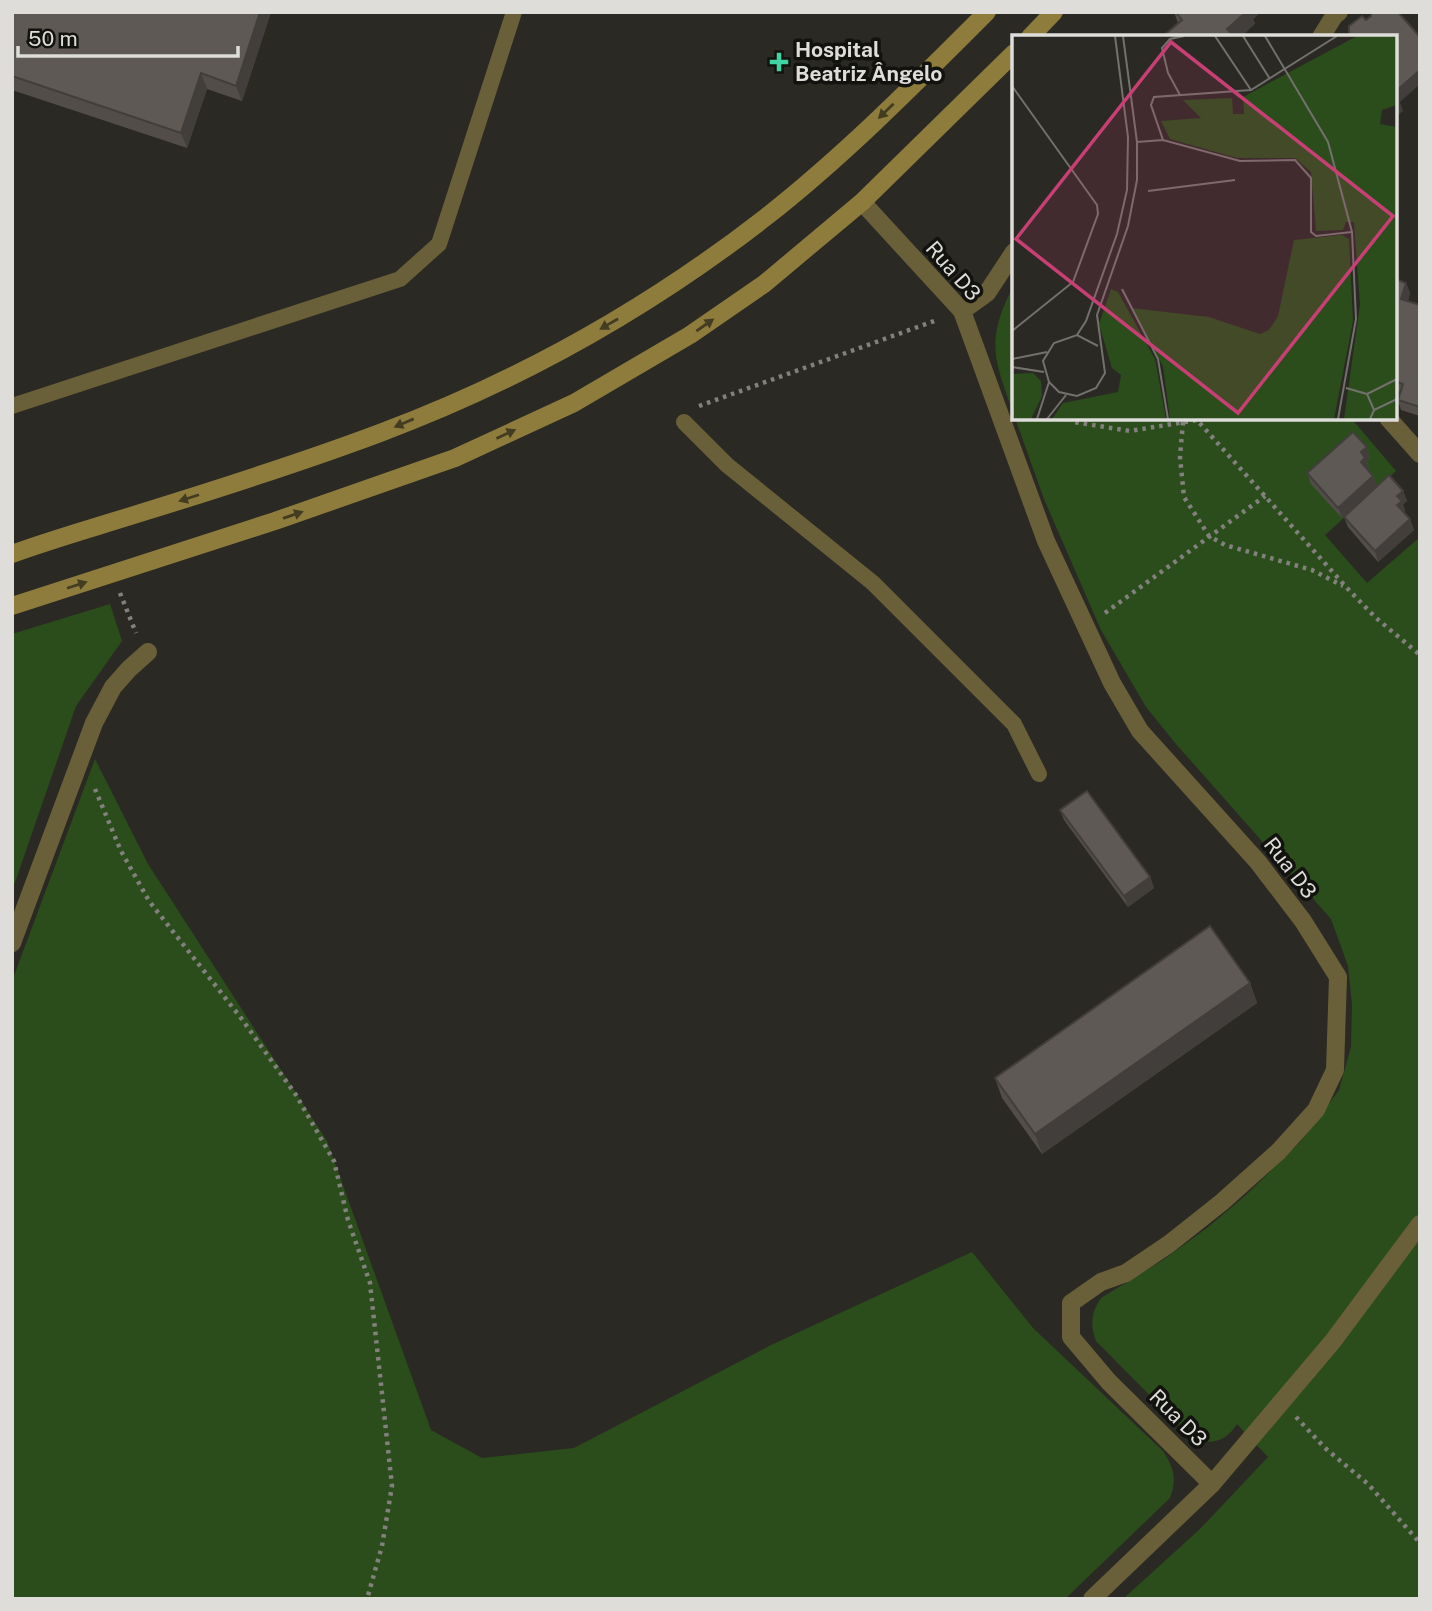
<svg xmlns="http://www.w3.org/2000/svg" width="1432" height="1611" viewBox="0 0 1432 1611" font-family="'Public Sans',sans-serif">
  <style>
    .green { fill: #2b4d1c }
    .lines { fill: none; stroke-linecap: round; stroke-linejoin: round }
    .path { stroke: #83817d; stroke-width: 4.5; stroke-dasharray: 3.5 5; stroke-linecap: butt }
    .service { stroke: #695f38; stroke-width: 16 }
    .minor { stroke: #695f38; stroke-width: 18 }
    .secondary { stroke: #8d7c3c; stroke-width: 18 }
    .wall { fill: #524d49 }
    .shaded-wall { fill: #423e3c }
    .building { fill: #5f5955; stroke: #423e3c; stroke-width: 2 }
    .oneway { fill: #433c21 }
    .poi-dot { fill: #40d4a2; stroke: #12120f; stroke-width: 2.5 }
    .labels { text-anchor: middle; stroke-width: 7; stroke-linejoin: round; paint-order: stroke }
    .poi-label { font-size: 21px; font-weight: bold; fill: #deddda; stroke: #12120f; text-anchor: start }
    .street-label { font-size: 21px; fill: #deddda; stroke: #12120f }
    .inset-road { fill: none; stroke: #73716d; stroke-width: 2 }
    .view { fill: #c83f74; fill-opacity: 0.15; stroke: #c83f74; stroke-width: 3.5 }
    .inset-edge { fill: none; stroke: #deddda; stroke-width: 3.5 }
  </style>
  <rect width="100%" height="100%" fill="#2b2924"/>
  <g class="green">
    <path d="M 1014,285 L 1014,414 C 994,359 985,340 1014,285 Z"/>
    <path d="M 1015,418 L 1351,418 L 1396,471 L 1325,535 L 1367,583 L 1420,537 L 1420,1599 L 1123,1599 L 1201,1528 L 1268,1457 L 1237,1424 C 1226,1442 1210,1446 1191,1437 L 1096,1341 C 1090,1324 1091,1313 1101,1298 L 1163,1260 L 1207,1228 L 1246,1195 L 1300,1142 L 1339,1090 L 1351,1047 L 1352,1004 L 1348,966 L 1331,919 L 1176,744 L 1146,707 L 1101,630 L 1044,499 Z"/>
    <polygon points="110,604 122,641 76,706 12,891 12,634"/>
    <path d="M 95,759 L 148,864 L 327,1141 L 431,1430 L 482,1458 L 574,1448 L 771,1345 L 972,1252 L 1033,1328 L 1163,1451 C 1174,1468 1177,1479 1170,1498 L 1065,1599 L 12,1599 L 12,981 Z"/>
  </g>
  <g class="lines">
    <g class="path">
      <polyline points="699,406 937,320"/>
      <polyline points="1068,418 1074,422 1130,431 1197,420 1347,588 1375,617 1420,655"/>
      <polyline points="1183,422 1180,457 1184,497 1209,536 1225,545 1312,570 1343,586"/>
      <polyline points="120,593 136,633"/>
      <polyline points="1105,613 1265,496"/>
      <polyline points="95,789 121,851 149,901 241,1018 296,1095 334,1161 348,1220 370,1283 392,1486 382,1546 367,1599"/>
      <polyline points="1296,1417 1325,1448 1368,1484 1420,1543"/>
    </g>
    <g class="service">
      <polyline points="12,406 400,279 439,244 514,12"/>
      <polyline points="684,422 727,465 873,583 1014,724 1039,774"/>
    </g>
    <g class="minor">
      <polyline points="1321,37 1334,16 1339,12"/>
      <polyline points="862,202 962,311 1046,541 1112,683 1140,731 1258,862 1303,921 1338,977 1335,1070 1316,1110 1279,1151 1222,1202 1169,1244 1126,1273 1101,1282 1071,1303 1071,1337 1109,1382 1212,1484"/>
      <polyline points="962,311 987,293 1014,252"/>
      <polyline points="1388,418 1420,454"/>
      <polyline points="12,943 94,723 113,687 129,669 148,652"/>
      <polyline points="1092,1599 1212,1484 1333,1341 1420,1224"/>
    </g>
    <g class="secondary">
      <polyline points="1030,37 1054,12"/>
      <path d="M 12,554 C 53,539 96,527 137,514 C 218,489 300,463 380,433 C 519,381 649,308 766,217 C 845,155 916,83 987,12"/>
      <polyline points="12,606 275,521 455,458 574,403 690,335 764,284 862,202 1014,53"/>
    </g>
  </g>
  <g class="wall">
    <polygon points="12,12 271,12 242,101 207,89 187,148 12,90"/>
    <polygon points="1174,12 1261,12 1253,19 1255,24 1178,23"/>
    <polygon points="1395,279 1406,283 1410,293 1408,301 1420,305 1420,416 1401,410 1398,400 1400,392 1395,390"/>
    <polygon points="1367,447 1370,458 1367,461 1369,468 1367,469 1373,476 1377,486 1403,491 1407,501 1403,504 1405,511 1404,513 1410,519 1414,530 1378,562 1348,527 1344,517 1342,518 1311,484 1307,473"/>
    <polygon points="1060,810 1150,877 1154,888 1128,907 1064,820"/>
    <polygon points="1250,983 1257,1003 1042,1154 1002,1098 995,1078"/>
  </g>
  <g class="shaded-wall">
    <polygon points="260,12 271,12 242,101 236,86"/>
    <polygon points="1246,12 1261,12 1253,19 1255,24 1241,37 1230,37 1227,29"/>
    <polygon points="1420,70 1420,84 1400,102 1403,111 1395,118 1395,92"/>
    <polygon points="201,73 207,89 187,148 181,133"/>
    <polygon points="1406,283 1410,293 1405,309 1401,299"/>
    <polygon points="1367,447 1370,458 1367,461 1369,468 1364,472 1361,462 1361,452"/>
    <polygon points="1373,476 1377,486 1342,518 1338,508"/>
    <polygon points="1403,491 1407,501 1403,504 1405,511 1401,516 1397,505 1397,496"/>
    <polygon points="1410,519 1414,530 1378,562 1375,551"/>
    <polygon points="1150,877 1154,888 1128,907 1124,896"/>
    <polygon points="1250,983 1257,1003 1042,1154 1035,1134"/>
  </g>
  <g class="building">
    <polygon points="12,12 260,12 236,86 201,73 181,133 12,76"/>
    <polygon points="1176,12 1246,12 1227,29 1235,37 1162,37 1182,20"/>
    <polygon points="1371,12 1398,12 1420,37 1420,70 1395,92 1395,37 1348,37 1349,35 1349,26 1362,16 1366,20 1371,16"/>
    <polygon points="1395,96 1399,100 1395,104"/>
    <polygon points="1395,279 1406,283 1401,299 1420,305 1420,407 1398,400 1403,384 1395,381"/>
    <polygon points="1353,432 1367,447 1361,452 1365,458 1361,462 1373,476 1338,508 1307,473"/>
    <polygon points="1389,475 1403,491 1397,496 1402,501 1397,505 1410,519 1375,551 1344,517"/>
    <polygon points="1087,791 1150,877 1124,896 1060,810"/>
    <polygon points="1210,926 1250,983 1035,1134 995,1078"/>
  </g>
  <defs><path id="oneway-solid" d="M-6-.8H1V-3.2L6.5 0L1 3.2V.8H-6Z" transform="scale(1.75)"/></defs>
  <g class="oneway">
    <use href="#oneway-solid" transform="translate(886 111) rotate(136)"/>
    <use href="#oneway-solid" transform="translate(609 324) rotate(150)"/>
    <use href="#oneway-solid" transform="translate(705 325) rotate(-35)"/>
    <use href="#oneway-solid" transform="translate(404 423) rotate(157)"/>
    <use href="#oneway-solid" transform="translate(506 434) rotate(-25)"/>
    <use href="#oneway-solid" transform="translate(189 498) rotate(162)"/>
    <use href="#oneway-solid" transform="translate(293 515) rotate(-19)"/>
    <use href="#oneway-solid" transform="translate(77 585) rotate(-18)"/>
  </g>
  <path class="poi-dot" d="M775.5 51.5h7v7h7v7h-7v7h-7v-7h-7v-7h7z"/>
  <g class="labels">
    <g class="poi-label">
      <text x="795" y="57">Hospital<tspan x="795" dy="24">Beatriz Ângelo</tspan></text>
    </g>
    <g class="street-label">
      <text transform="translate(953 271) rotate(49)" y="7">Rua D3</text>
      <text transform="translate(1290 868) rotate(52)" y="7">Rua D3</text>
      <text transform="translate(1178 1418) rotate(45)" y="7">Rua D3</text>
    </g>
  </g>
  <g transform="translate(1012 35)">
    <rect width="385" height="385" fill="#2b2924"/>
    <path d="M 345,1 L 385,1 L 385,70 L 370,75 L 368,89 L 385,92 L 385,384 L 332,384 L 348,270 L 342,187 L 334,187 L 331,195 L 304,196 L 299,137 L 283,123 L 225,123 L 158,104 L 149,86 L 189,83 L 171,65 L 220,63 L 221,79 L 232,79 L 231,62 ZM 330,200 L 337,204 L 341,286 L 322,384 L 158,384 L 151,331 L 119,273 L 197,282 L 248,299 L 257,295 L 266,281 L 282,205 ZM 99,254 L 106,257 L 143,324 L 154,384 L 40,384 L 51,368 L 106,357 L 109,340 L 100,333 L 87,289 ZM 21,338 L 29,346 L 30,361 L 19,384 L 0,384 L 0,339 Z" fill="#2b4d1c"/>
    <path class="inset-road" d="M 203,1 L 239,55M 231,1 L 258,44M 253,1 L 316,107 L 340,197 L 344,284 L 326,384M 0,51 L 85,170 L 86,179 L 61,247 L 0,296M 168,60 L 156,38 L 150,13 L 158,4 L 172,1M 151,105 L 139,70 L 142,62 L 239,55 L 325,1M 125,107 L 151,105 L 228,126 L 283,125 L 299,143 L 299,197 L 304,201 L 340,197M 136,156 L 223,145M 110,254 L 146,324 L 156,384M 65,300 L 74,286 L 105,199 L 115,155 L 116,102 L 103,1M 86,311 L 65,300 L 42,308 L 31,326 L 37,347 L 47,357 L 65,361 L 84,353 L 93,338 L 85,280 L 116,191 L 125,145 L 125,107 L 111,1M 0,324 L 35,317M 0,332 L 32,337M 334,353 L 355,359M 362,375 L 355,359 L 385,344M 25,384 L 37,347M 35,384 L 54,360M 358,384 L 362,375 L 385,364"/>
    <path class="view" d="M 159,7 L 381,181 L 226,378 L 4,204 Z"/>
    <rect width="385" height="385" class="inset-edge"/>
  </g>
  <rect width="1432" height="1611" fill="none" stroke="#deddda" stroke-width="28"/>
  <path d="M18 46v10h220v-10" fill="none" stroke="#deddda" stroke-width="3.5"/>
  <text x="28" y="46" font-size="21" fill="#deddda" stroke="#12120f" stroke-width="5" paint-order="stroke">50 m</text>
</svg>
